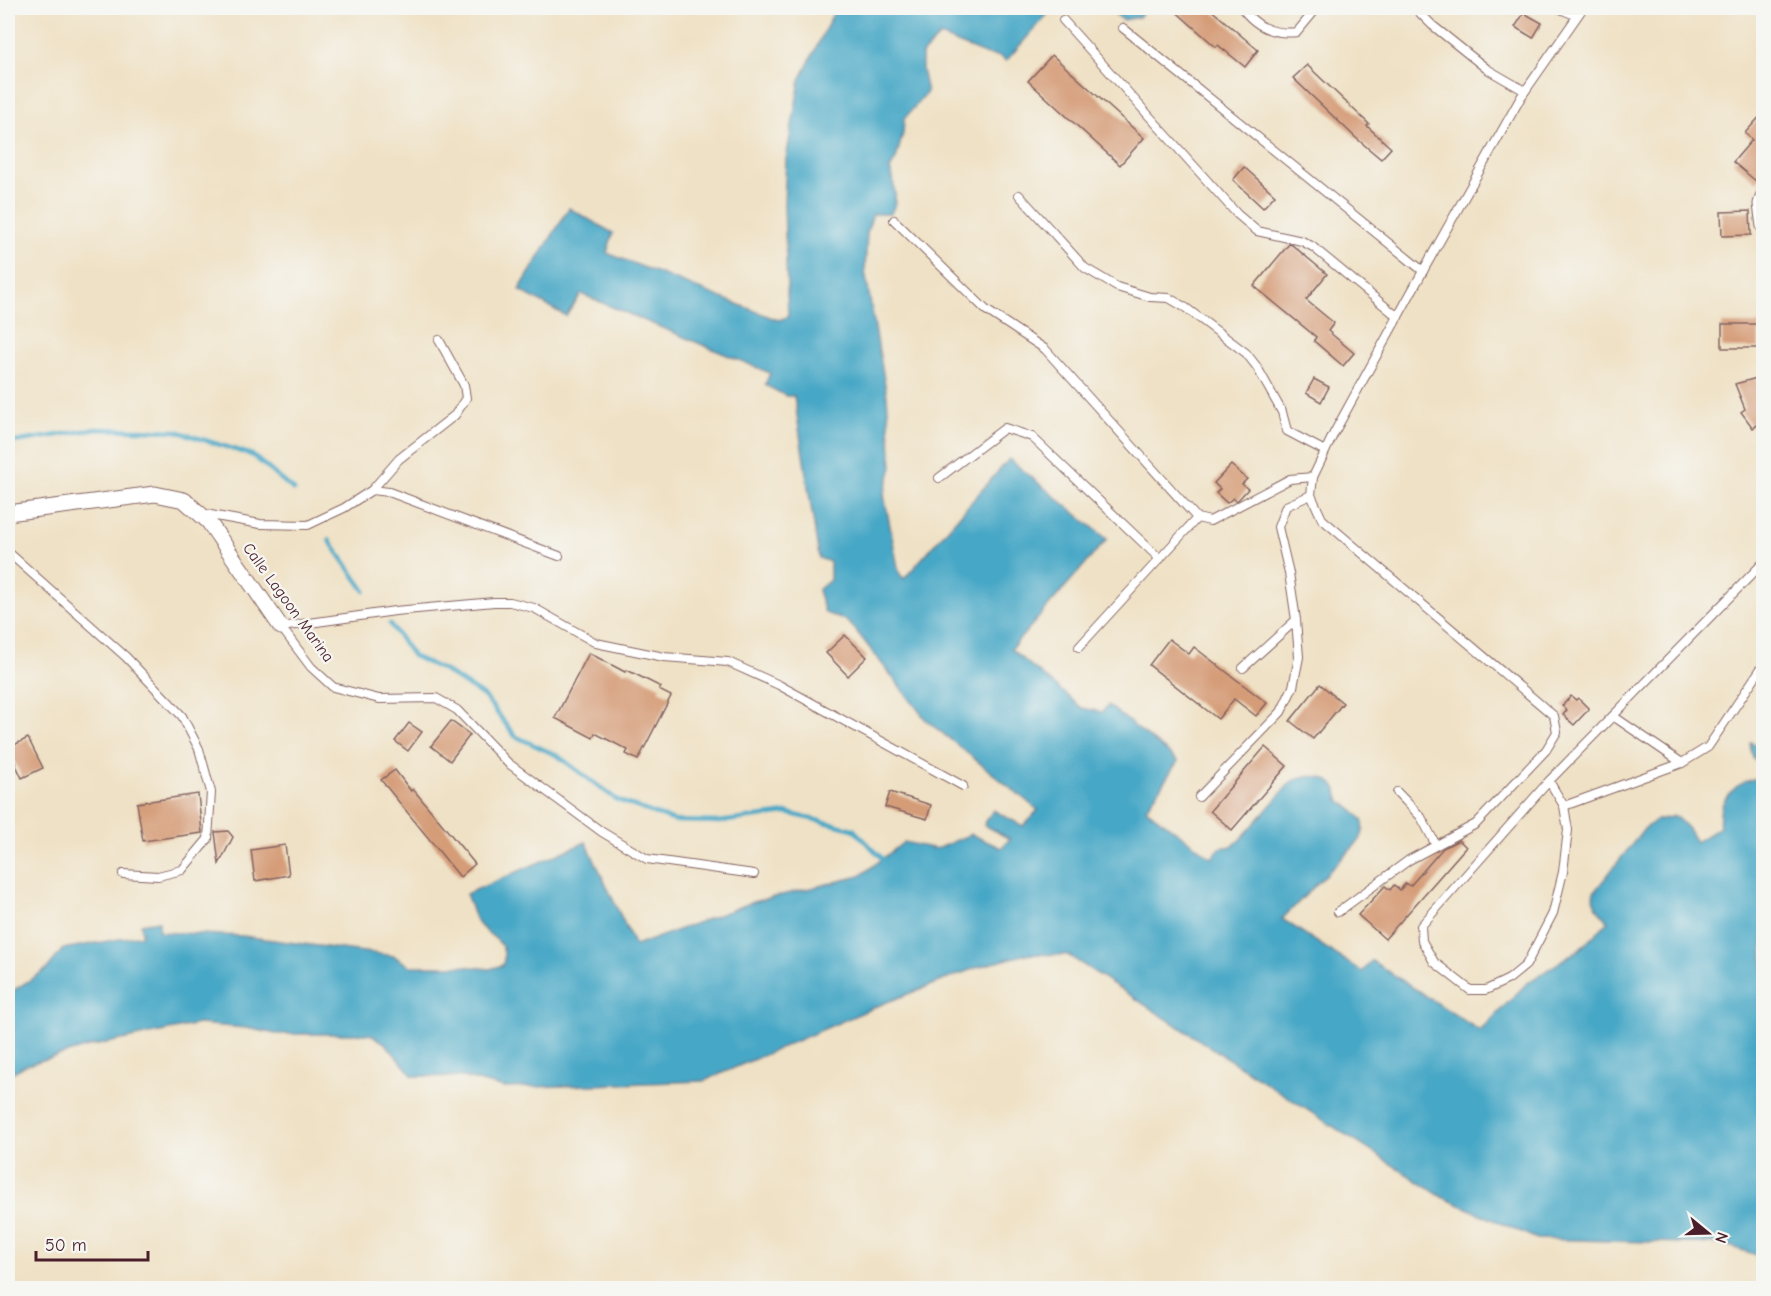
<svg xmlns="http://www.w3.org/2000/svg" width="1771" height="1296" viewBox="0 0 1771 1296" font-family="'Comic Neue',sans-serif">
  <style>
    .water { fill: #47a7c6; stroke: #486378; stroke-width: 1.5 }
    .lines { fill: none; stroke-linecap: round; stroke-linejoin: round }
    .stream { stroke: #47a7c6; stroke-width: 4.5 }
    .building { fill: #d59c78 }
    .lane-casing { stroke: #846361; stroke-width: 10 }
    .street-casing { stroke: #846361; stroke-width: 17 }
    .lane { stroke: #fff; stroke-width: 8 }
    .street { stroke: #fff; stroke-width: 15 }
    .labels { text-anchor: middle; stroke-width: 4.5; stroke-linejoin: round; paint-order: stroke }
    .street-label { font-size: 16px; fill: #4a1f2b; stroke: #f6f6f2 }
  </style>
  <rect width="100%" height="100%" fill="#f6f6f2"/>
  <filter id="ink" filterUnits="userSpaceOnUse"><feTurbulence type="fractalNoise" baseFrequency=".0167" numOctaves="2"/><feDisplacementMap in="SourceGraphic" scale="12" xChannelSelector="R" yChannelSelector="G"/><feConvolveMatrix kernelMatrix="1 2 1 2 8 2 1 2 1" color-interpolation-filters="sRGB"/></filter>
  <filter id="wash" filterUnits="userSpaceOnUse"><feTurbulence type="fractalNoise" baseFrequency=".008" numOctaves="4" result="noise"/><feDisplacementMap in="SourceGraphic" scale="24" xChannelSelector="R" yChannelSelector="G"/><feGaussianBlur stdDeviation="1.35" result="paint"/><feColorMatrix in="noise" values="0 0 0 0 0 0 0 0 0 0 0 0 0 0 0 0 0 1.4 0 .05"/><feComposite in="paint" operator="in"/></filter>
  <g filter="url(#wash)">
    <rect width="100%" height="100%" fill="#efe1c5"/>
    <g class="water">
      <path d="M 836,8 L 1053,8 L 1006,61 L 999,56 L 987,55 L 940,36 L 922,54 L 922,70 L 927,92 L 904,119 L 903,133 L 896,159 L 890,169 C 893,183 900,202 890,214 L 873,214 L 867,232 L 865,271 L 887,396 L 892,467 L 884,495 L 899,573 L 904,579 L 1009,459 L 1107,539 L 1011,649 L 1082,708 L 1102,712 L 1108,705 L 1178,761 L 1146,809 L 1212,858 L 1220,848 L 1232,846 L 1239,841 L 1291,782 C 1305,775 1323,773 1335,786 C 1338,790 1337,795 1339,799 C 1341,802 1344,803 1346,805 C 1360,817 1369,820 1360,840 L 1282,919 L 1362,972 L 1372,961 L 1480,1031 L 1527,983 L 1580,949 L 1608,922 C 1602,913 1590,904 1594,892 L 1645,828 L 1657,820 L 1675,816 L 1688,829 L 1696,842 L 1720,827 C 1716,799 1737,780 1763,777 L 1763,1257 L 1723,1244 L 1537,1239 L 1442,1197 L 1068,955 L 1027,954 L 978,967 L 882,1004 L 704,1081 L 504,1088 L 463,1077 L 413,1076 L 385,1043 L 370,1034 L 276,1034 L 246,1028 L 198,1024 L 88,1047 L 26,1065 L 8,1075 L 8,994 L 47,969 L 63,949 L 142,935 L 141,924 L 159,921 L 159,932 L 243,936 L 394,956 L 410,966 L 462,966 L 490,969 L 503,965 C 509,938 489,939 477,922 C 472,914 470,902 466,894 L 586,842 L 635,946 L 753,902 L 860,876 L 904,842 L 936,849 L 971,834 L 1001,848 L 1010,839 L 984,825 L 993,810 L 1023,826 L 1038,810 L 926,720 L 854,628 L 845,620 L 825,613 L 818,590 L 830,580 L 830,562 L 819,558 L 794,396 L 786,396 L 765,385 L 770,373 L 581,294 L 566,316 L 519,290 L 569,208 L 613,233 L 607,253 L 778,320 L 788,317 L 784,204 L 786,159 L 800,80 Z"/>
      <polygon points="1107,8 1146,8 1139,17 1123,20"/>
      <path d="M 1750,742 L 1763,747 L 1763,774 C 1757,760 1751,760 1750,742 Z"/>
    </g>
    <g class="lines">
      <g class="stream">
        <polyline points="8,443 96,429 176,431 252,455 294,490"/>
        <polyline points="329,540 365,591"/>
        <polyline points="390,624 413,656 443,670 484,696 515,736 558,756 617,800 675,821 719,822 787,813 853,829 887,863"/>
      </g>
    </g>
    <g id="blocks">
      <g class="building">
        <polygon points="1172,8 1209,8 1258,50 1245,67 1218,45 1216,47"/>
        <polygon points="1524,13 1542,23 1533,38 1515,27"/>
        <polygon points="1052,55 1144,138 1120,165 1028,81"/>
        <polygon points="1307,65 1369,124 1367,126 1391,148 1381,159 1356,138 1293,78"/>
        <polygon points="1764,112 1764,174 1757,182 1733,162 1752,140 1745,133"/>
        <polygon points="1244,167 1275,195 1263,208 1233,180"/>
        <polygon points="1750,211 1751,235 1722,236 1721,212"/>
        <polygon points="1289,244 1292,245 1327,274 1306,300 1334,323 1328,331 1354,353 1343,366 1314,341 1316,337 1254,286"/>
        <rect x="1722" y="324" width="37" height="24"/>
        <polygon points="1757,378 1761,389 1758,391 1764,399 1764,421 1753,428 1741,412 1745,409 1735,384"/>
        <polygon points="1314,379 1329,387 1321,402 1306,393"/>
        <polygon points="1231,465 1247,479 1242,484 1248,489 1239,499 1236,501 1233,498 1227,503 1216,493 1220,489 1214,483"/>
        <polygon points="845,635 867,657 848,676 826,653"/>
        <polygon points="1169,639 1189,654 1194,647 1267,703 1256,716 1234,699 1218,719 1149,665"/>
        <polygon points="589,653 625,672 627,670 661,687 659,690 671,696 638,760 626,754 628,750 595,733 593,738 555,718"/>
        <polygon points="1320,684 1343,703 1313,739 1290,721"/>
        <polygon points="1571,696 1576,700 1578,698 1589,709 1574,725 1563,715 1567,710 1562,706"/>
        <polygon points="451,721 470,735 450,761 431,746"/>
        <polygon points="409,723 422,732 408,751 395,741"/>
        <polygon points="28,738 43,768 22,778 8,748"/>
        <polygon points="1265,747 1287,766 1232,830 1210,811"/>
        <polygon points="395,770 411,791 413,789 475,864 460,877 381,780"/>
        <polygon points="890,792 931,805 927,819 885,807"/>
        <polygon points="198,794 202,833 143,841 137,803"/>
        <polygon points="228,831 233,837 219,864 215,832"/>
        <polygon points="1459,840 1466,847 1385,939 1358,915 1385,886 1390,890 1394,885 1400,890 1406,883 1410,886 1443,848"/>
        <polygon points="285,845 289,875 255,881 251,850"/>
      </g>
    </g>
  </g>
  <g filter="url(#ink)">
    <use href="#blocks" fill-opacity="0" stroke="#846361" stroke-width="1.5"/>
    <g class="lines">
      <defs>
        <g id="lane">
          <path d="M 1242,8 C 1256,27 1273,35 1297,32 L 1317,8"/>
          <polyline points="1415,8 1432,25 1487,69 1525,91"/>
          <polyline points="1558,8 1577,16"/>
          <polyline points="1063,20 1237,214 1257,231 1302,241 1313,247 1398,317"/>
          <polyline points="1123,28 1423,271"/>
          <polyline points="1019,195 1085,268 1117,287 1150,297 1169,298 1186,308 1246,353 1257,367 1282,412 1287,431 1325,451"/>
          <polyline points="894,220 986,310 1045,349 1197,518 1210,521 1290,479 1313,477"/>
          <polyline points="939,478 1005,428 1032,437 1160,559"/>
          <polyline points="372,490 399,459 455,415 466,398 464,385 439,340"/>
          <polyline points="205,514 260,524 308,525 344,508 372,490 389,492 559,556"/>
          <polyline points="8,552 126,657 182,716 199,749 211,792 208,839 182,870 158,876 123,874"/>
          <polyline points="1079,647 1197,518"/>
          <polyline points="1243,668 1296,620"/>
          <polyline points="1613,716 1682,763"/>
          <polyline points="1549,781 1564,806 1568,830 1563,872 1553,913 1526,965 1509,979 1486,990 1470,990 1434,962 1422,941 1421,926 1549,781 1764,562"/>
          <polyline points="1397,792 1421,817 1436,845"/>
          <polyline points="1199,797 1281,712 1293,687 1299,657 1296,620 1289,573 1278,527 1286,506 1311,495"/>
          <polyline points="1564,806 1682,763 1708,747 1764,664"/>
          <polyline points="754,874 647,859 602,832 508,763 457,710 436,698 379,699 333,687 311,667 281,627 395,611 494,602 510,602 534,608 596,643 664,657 728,662 779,685 963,786"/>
          <polyline points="1338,912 1409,860 1476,824 1546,750 1557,732 1554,716 1322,519 1311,495 1313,477 1334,433 1423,271 1521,97 1583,8"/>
        </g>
        <g id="street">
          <polyline points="1764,195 1761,204 1764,226"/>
          <polyline points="8,513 155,494 184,500 208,521 281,627"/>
        </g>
      </defs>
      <use href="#lane" class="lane-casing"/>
      <use href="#street" class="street-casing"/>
      <use href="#lane" class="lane"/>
      <use href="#street" class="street"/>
    </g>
  </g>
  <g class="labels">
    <g class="street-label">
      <text transform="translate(289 602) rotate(54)" y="6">Calle Lagoon Marina</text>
    </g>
  </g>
  <rect width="1771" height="1296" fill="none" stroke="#f6f6f2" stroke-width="30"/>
  <g transform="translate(1708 1233) rotate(109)" stroke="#f6f6f2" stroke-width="4.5" paint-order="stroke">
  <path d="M0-4.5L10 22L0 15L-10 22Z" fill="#4a1f2b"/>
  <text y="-9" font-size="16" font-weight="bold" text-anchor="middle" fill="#4a1f2b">N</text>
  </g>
  <path d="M36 1251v9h112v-9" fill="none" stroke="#4a1f2b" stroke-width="3"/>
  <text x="45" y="1251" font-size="18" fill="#4a1f2b" stroke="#f6f6f2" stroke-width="4.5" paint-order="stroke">50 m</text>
</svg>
